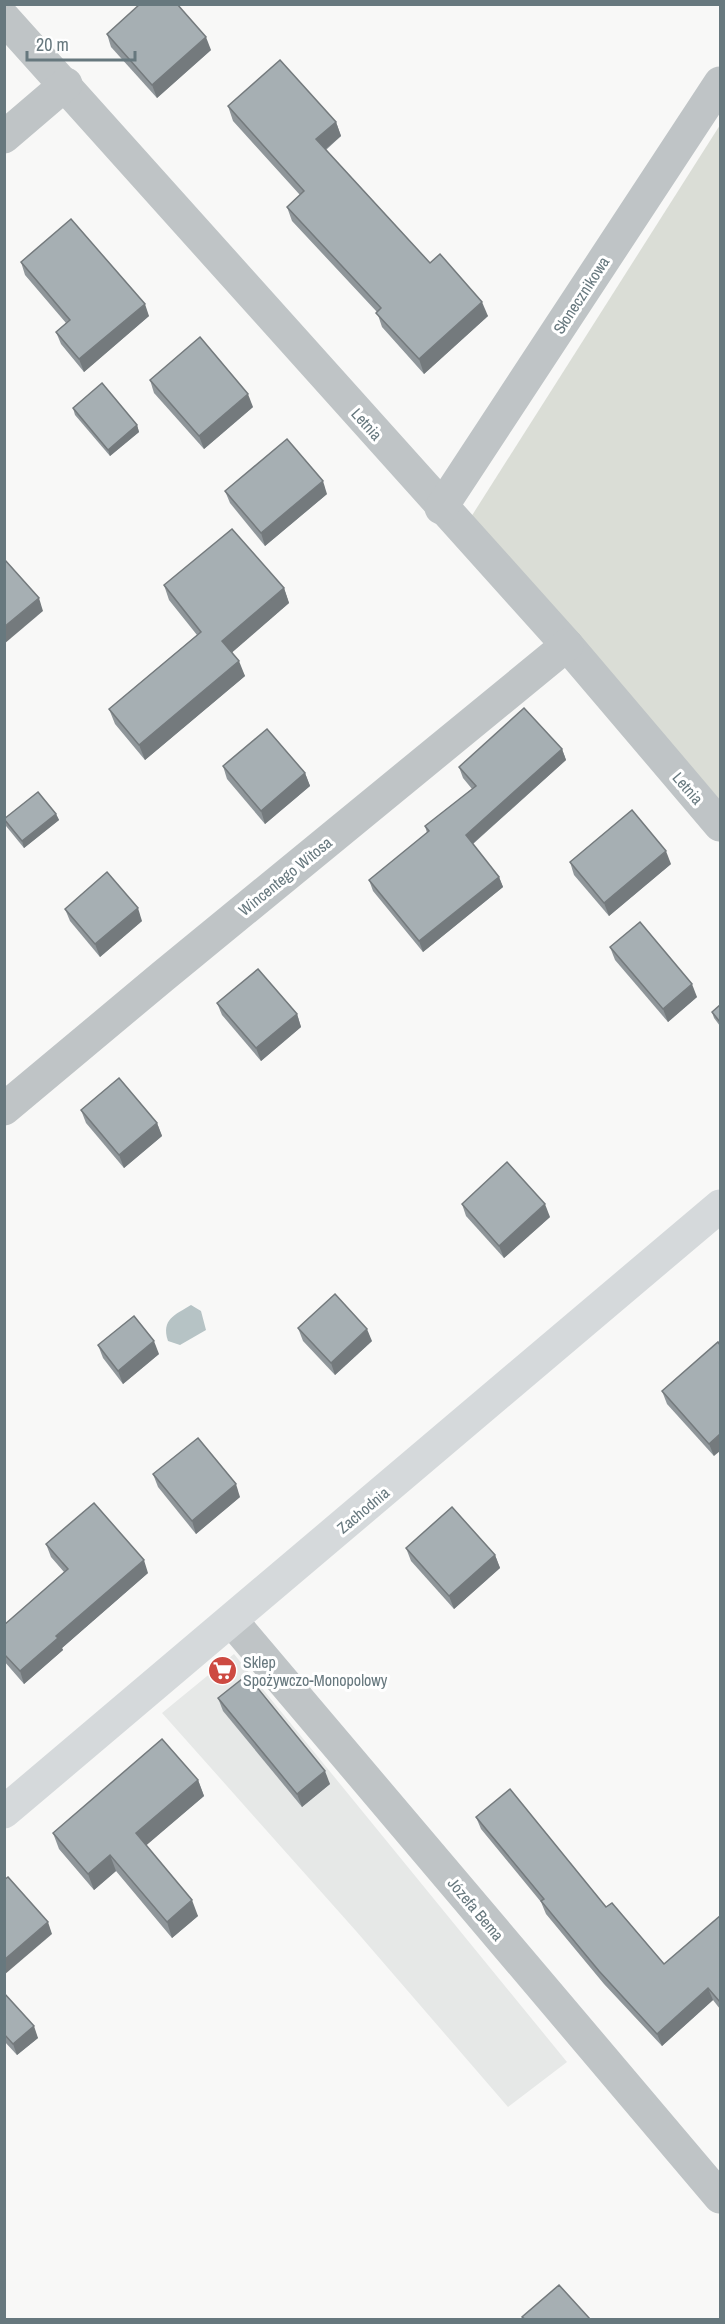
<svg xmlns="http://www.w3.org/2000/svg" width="725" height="2324" viewBox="0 0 725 2324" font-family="'Archivo Narrow',sans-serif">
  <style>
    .built { fill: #e6e8e7 }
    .green { fill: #daddd6 }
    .water { fill: #b6c3c5 }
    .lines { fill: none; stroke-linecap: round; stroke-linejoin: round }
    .street { stroke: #bfc4c6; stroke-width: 33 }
    .secondary { stroke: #d5d9db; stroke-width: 33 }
    .wall { fill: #8f969a }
    .shaded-wall { fill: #747a7d }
    .building { fill: #a6afb3; stroke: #747a7d; stroke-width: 1.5 }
    .labels { text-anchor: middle; stroke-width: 6; stroke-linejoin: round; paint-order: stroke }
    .street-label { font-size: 16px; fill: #67787e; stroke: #fff }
    .poi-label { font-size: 16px; fill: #67787e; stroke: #fff; text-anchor: start }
  </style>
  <rect width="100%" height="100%" fill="#f8f8f7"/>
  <polygon class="built" points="234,1654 567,2062 508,2107 356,1931 162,1713"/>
  <polygon class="green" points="720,125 720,800 471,517"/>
  <path class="water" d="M 191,1305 L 201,1311 L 206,1330 L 180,1345 L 168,1341 C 161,1319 175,1315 191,1305 Z"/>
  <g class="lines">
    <g class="street">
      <polyline points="4,18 567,645 720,825"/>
      <polyline points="4,137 66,84"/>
      <polyline points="441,508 720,83"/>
      <polyline points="4,1109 162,977 567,645"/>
      <polyline points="232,1621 720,2197"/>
    </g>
    <polyline class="secondary" points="4,1812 720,1206"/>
  </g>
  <g class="wall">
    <polygon points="107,34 211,50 157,98 111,47"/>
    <polygon points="228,106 336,122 341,136 326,150 430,263 488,316 424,374 382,327 377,312 292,221 287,207 300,195 233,121"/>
    <polygon points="21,262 149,316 84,372 61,344 56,332 66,323 25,275"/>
    <polygon points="150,380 253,407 204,449 154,393"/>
    <polygon points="73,408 137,425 139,432 110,456 75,415"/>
    <polygon points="225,491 327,494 265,546 230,503"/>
    <polygon points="164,585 284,588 289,603 232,652 245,676 145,760 115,724 109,709 197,635 169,600"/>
    <polygon points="562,749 566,760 473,844 499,877 503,887 423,952 373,891 369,880 427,833 425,826 472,789 463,778 459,767"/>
    <polygon points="223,766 305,773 310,786 265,824 227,779"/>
    <polygon points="56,814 59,820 24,848 6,826 4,821 4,819"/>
    <polygon points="570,862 671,864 609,916 574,875"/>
    <polygon points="65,909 142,921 100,957 70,921"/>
    <polygon points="610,947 697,997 668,1022 615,960"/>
    <polygon points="217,1003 297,1014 301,1027 261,1061 222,1015"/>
    <polygon points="720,1005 720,1026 714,1018 712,1012"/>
    <polygon points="81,1110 157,1123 162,1136 124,1168 86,1123"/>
    <polygon points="462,1204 550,1217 504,1258 466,1216"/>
    <polygon points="298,1328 372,1341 335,1375 303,1341"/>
    <polygon points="718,1342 714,1456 667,1404 662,1391"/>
    <polygon points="98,1345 159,1354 123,1384 103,1358"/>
    <polygon points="153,1474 240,1497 196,1534 158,1487"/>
    <polygon points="46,1544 148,1573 62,1648 63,1650 24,1684 4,1661 4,1625 64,1572 51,1557"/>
    <polygon points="406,1548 495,1555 500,1568 454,1609 411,1561"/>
    <polygon points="218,1698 330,1784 302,1807 223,1711"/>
    <polygon points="198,1780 204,1796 146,1845 198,1916 172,1938 116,1871 94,1890 59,1849 53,1833"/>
    <polygon points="476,1817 606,1907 664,1964 720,1916 720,2009 713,2000 662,2046 604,1984 546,1914 541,1902 481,1829"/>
    <polygon points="4,1993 38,2038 17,2055 4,2041"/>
  </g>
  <g class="shaded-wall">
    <polygon points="206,37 211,50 157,98 152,85"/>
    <polygon points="336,122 341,136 321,153 316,139"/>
    <polygon points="482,302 488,316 424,374 419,359"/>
    <polygon points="145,304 149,316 84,372 79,359"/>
    <polygon points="248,394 253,407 204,449 199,436"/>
    <polygon points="137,425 139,432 110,456 108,450"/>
    <polygon points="323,481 327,494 265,546 261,533"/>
    <polygon points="284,588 289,603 228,656 222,641"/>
    <polygon points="39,598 43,611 4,644 4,627"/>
    <polygon points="239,661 245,676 145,760 139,745"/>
    <polygon points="562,749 566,760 470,846 466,835"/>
    <polygon points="305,773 310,786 265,824 261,811"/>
    <polygon points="56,814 59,820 24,848 22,841"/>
    <polygon points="666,851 671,864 609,916 604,903"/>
    <polygon points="499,877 503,887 423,952 419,941"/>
    <polygon points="138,908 142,921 100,957 95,944"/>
    <polygon points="692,984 697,997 668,1022 663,1009"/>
    <polygon points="297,1014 301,1027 261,1061 256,1048"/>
    <polygon points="157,1123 162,1136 124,1168 119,1155"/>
    <polygon points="545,1204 550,1217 504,1258 499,1246"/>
    <polygon points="367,1329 372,1341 335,1375 331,1363"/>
    <polygon points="154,1341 159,1354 123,1384 118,1371"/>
    <polygon points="720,1434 720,1451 714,1456 709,1444"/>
    <polygon points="236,1484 240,1497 196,1534 192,1521"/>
    <polygon points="495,1555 500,1568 454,1609 449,1596"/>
    <polygon points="144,1560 148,1573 62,1648 63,1650 24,1684 20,1671 56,1636"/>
    <polygon points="325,1771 330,1784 302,1807 297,1794"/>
    <polygon points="198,1780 204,1796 142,1849 136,1833"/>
    <polygon points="110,1855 116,1871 94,1890 88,1874"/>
    <polygon points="192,1900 198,1916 172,1938 167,1922"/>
    <polygon points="48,1922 52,1934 4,1975 4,1960"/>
    <polygon points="708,1988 713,2000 662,2046 657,2034"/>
    <polygon points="34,2026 38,2038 17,2055 13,2044"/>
  </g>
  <g class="building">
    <polygon points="140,4 177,4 206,37 152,85 107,34"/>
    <polygon points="280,60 336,122 316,139 430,263 440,254 482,302 419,359 376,313 381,308 287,207 304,191 228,106"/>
    <polygon points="71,219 145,304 79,359 56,332 70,320 21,262"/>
    <polygon points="200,337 248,394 199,436 150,380"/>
    <polygon points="102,383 137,425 108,450 73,408"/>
    <polygon points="287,439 323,481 261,533 225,491"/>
    <polygon points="232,529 284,588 222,641 239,661 139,745 109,709 201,632 164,585"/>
    <polygon points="5,560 39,598 4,627 4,561"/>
    <polygon points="524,708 562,749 466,835 499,877 419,941 369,880 429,831 425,826 476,786 459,767"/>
    <polygon points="267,729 305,773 261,811 223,766"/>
    <polygon points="38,792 56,814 22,841 4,819"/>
    <polygon points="632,810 666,851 604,903 570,862"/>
    <polygon points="107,872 138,908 95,944 65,909"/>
    <polygon points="640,922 692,984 663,1009 610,947"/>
    <polygon points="258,969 297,1014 256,1048 217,1003"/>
    <polygon points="720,1005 720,1022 712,1012"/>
    <polygon points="119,1078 157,1123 119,1155 81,1110"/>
    <polygon points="507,1162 545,1204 499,1246 462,1204"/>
    <polygon points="335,1294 367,1329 331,1363 298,1328"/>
    <polygon points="134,1316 154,1341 118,1371 98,1345"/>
    <polygon points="718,1342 720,1345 720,1434 709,1444 662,1391"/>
    <polygon points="198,1438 236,1484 192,1521 153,1474"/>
    <polygon points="94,1503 144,1560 56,1636 58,1638 20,1671 4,1654 4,1625 68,1569 46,1544"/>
    <polygon points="452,1507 495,1555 449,1596 406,1548"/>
    <polygon points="247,1675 325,1771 297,1794 218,1698"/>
    <polygon points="162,1739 198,1780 136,1833 192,1900 167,1922 110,1855 88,1874 53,1833"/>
    <polygon points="510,1789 606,1907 612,1903 664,1964 720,1916 720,2002 708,1988 657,2034 599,1971 541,1901 544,1899 476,1817"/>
    <polygon points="8,1877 48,1922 4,1960 4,1880"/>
    <polygon points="4,1993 34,2026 13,2044 4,2034"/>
    <polygon points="559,2285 590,2319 525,2319 522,2317"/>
  </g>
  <defs>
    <symbol id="supermarket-disc" viewBox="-11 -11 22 22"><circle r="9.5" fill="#cd4a42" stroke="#fff"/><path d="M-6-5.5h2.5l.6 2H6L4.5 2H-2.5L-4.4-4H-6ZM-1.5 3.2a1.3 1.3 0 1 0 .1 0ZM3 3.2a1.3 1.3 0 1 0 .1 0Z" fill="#fff"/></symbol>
  </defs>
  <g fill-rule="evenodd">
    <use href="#supermarket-disc" x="206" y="1654" width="33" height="33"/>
  </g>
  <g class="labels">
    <g class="street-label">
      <text transform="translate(581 295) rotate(-57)" y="6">Słonecznikowa</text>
      <text transform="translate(367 424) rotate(48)" y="6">Letnia</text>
      <text transform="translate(688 788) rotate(49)" y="6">Letnia</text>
      <text transform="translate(285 876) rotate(-39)" y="6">Wincentego Witosa</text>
      <text transform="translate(363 1510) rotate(-40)" y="6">Zachodnia</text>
      <text transform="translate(476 1909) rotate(50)" y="6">Józefa Bema</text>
    </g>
    <g class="poi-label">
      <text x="243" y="1668">Sklep<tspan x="243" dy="18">Spożywczo-Monopolowy</tspan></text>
    </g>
  </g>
  <rect width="725" height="2324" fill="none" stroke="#67787e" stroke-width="12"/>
  <path d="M27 51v9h108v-9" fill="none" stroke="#67787e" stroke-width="3"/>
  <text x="36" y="51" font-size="18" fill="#67787e" stroke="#ffffff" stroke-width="4.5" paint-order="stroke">20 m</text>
</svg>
